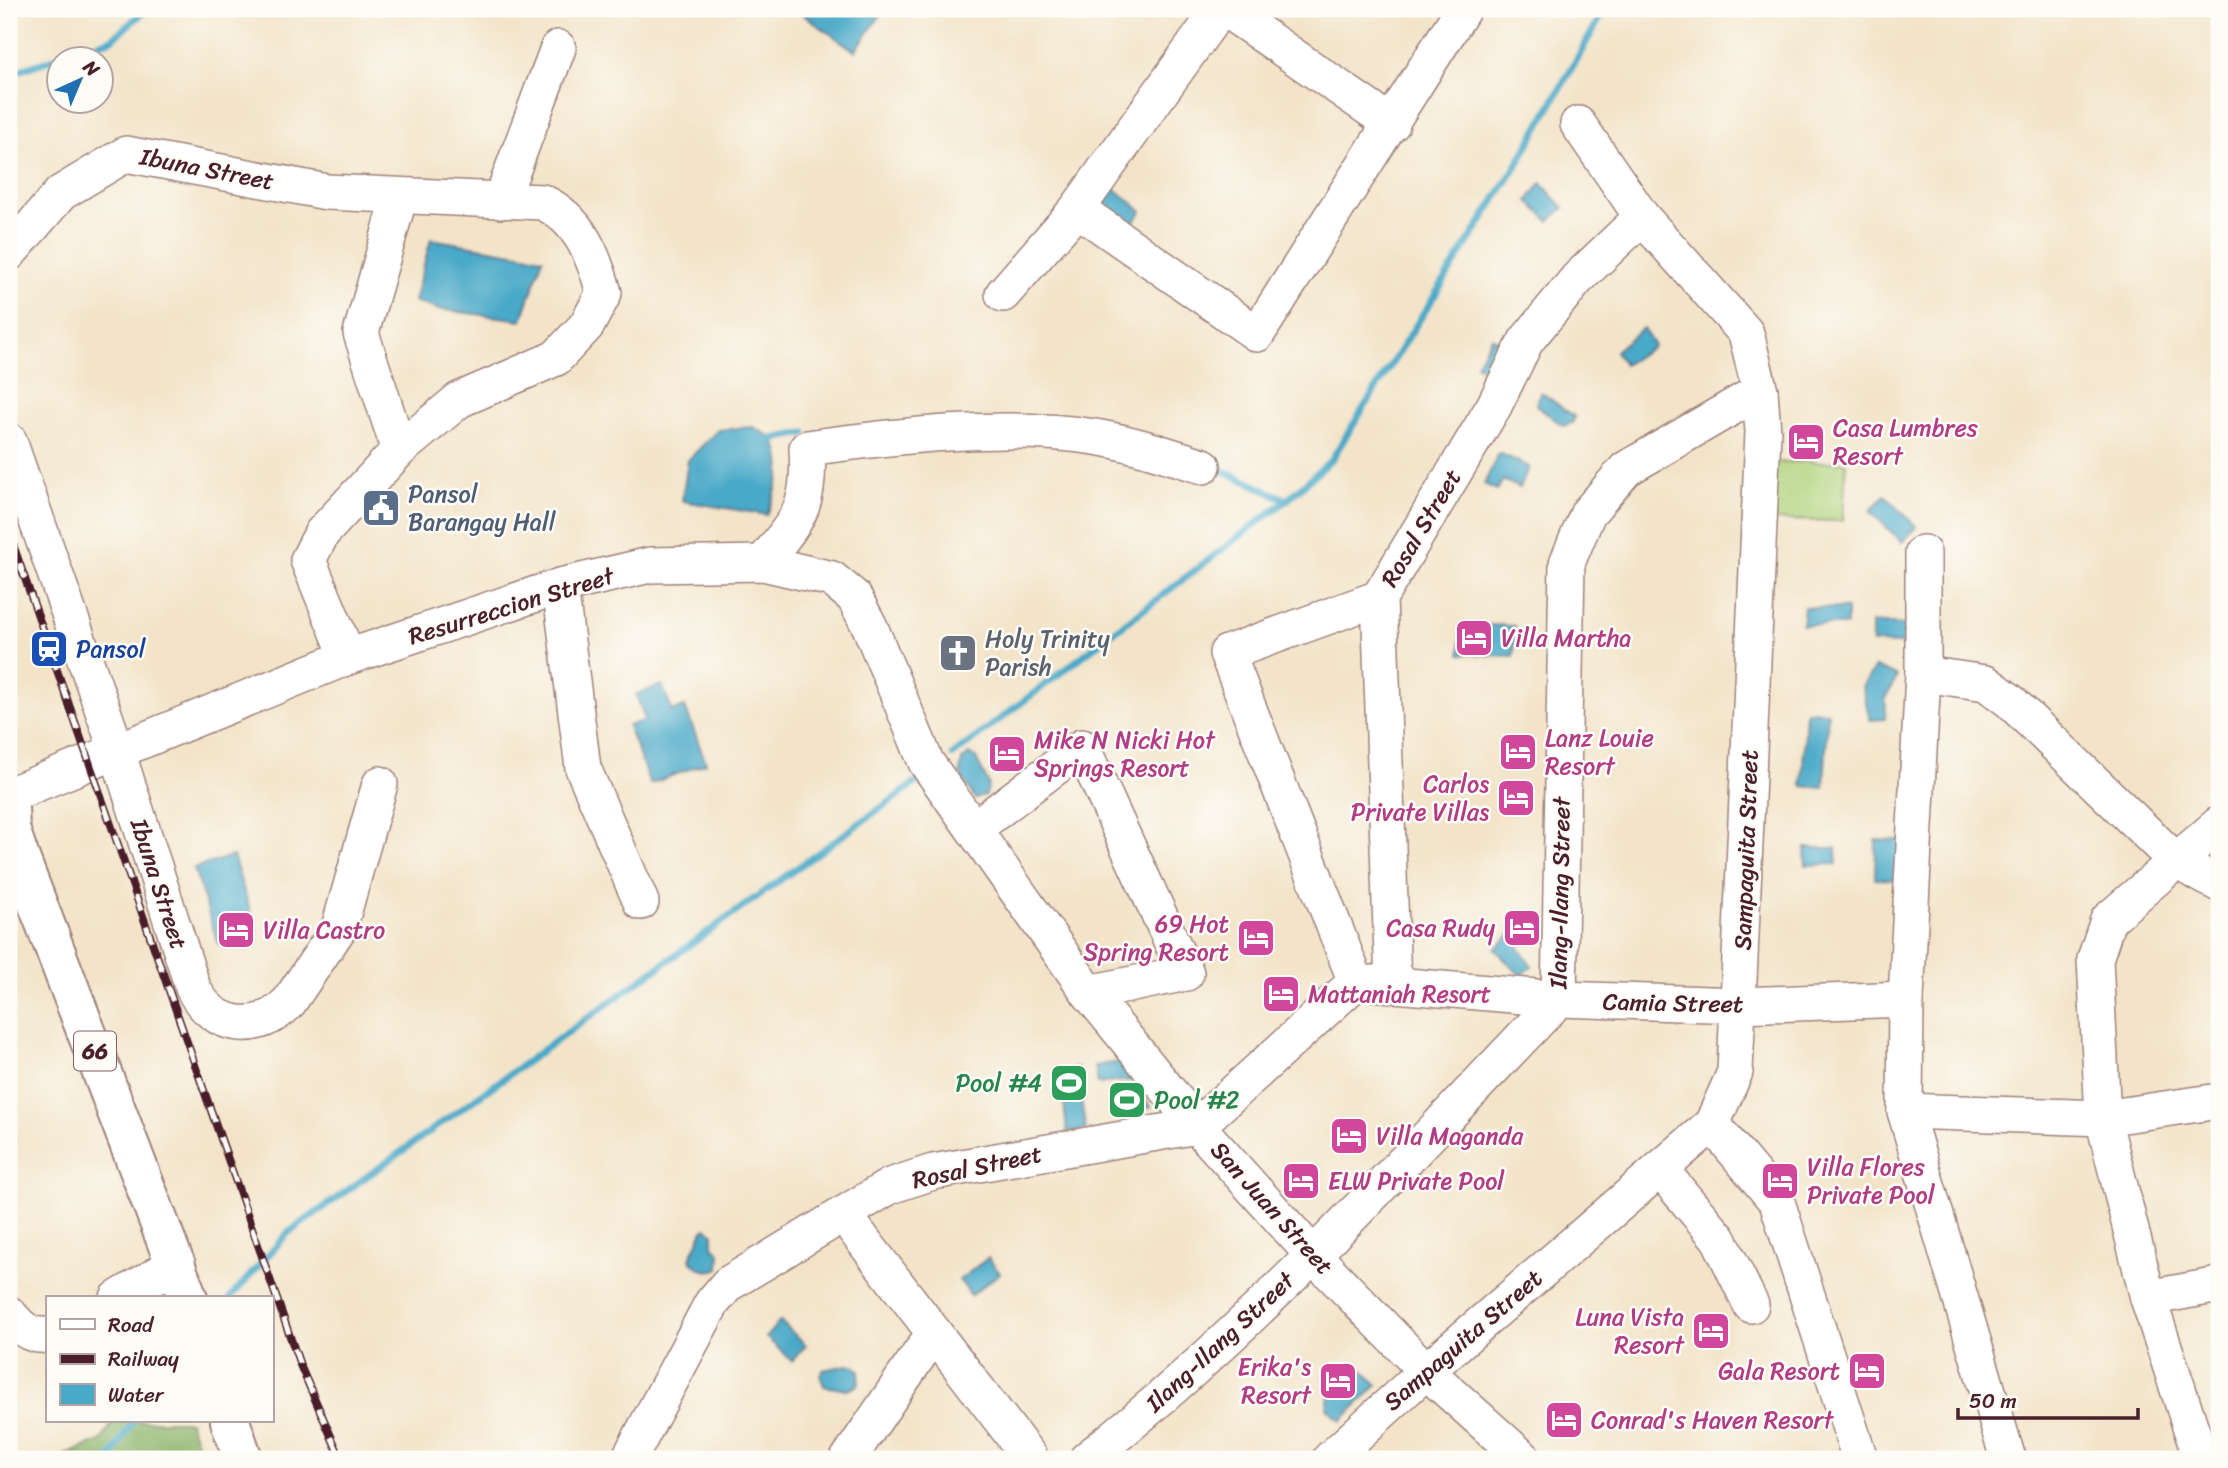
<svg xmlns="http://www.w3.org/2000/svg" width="2228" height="1468" viewBox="0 0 2228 1468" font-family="Sriracha,sans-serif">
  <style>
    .green { fill: #aed179; stroke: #7c7852; stroke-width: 2 }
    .forest { fill: #8ab369; stroke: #6a694a; stroke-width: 2 }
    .water { fill: #49a9c8; stroke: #4a647a; stroke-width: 2 }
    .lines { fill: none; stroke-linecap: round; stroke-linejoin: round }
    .stream { stroke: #49a9c8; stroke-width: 7 }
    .minor-casing { stroke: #9e827a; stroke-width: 38 }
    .major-casing { stroke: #9e827a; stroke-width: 42 }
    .minor { stroke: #fff; stroke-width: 35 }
    .major { stroke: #fff; stroke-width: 38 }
    .rail-casing { stroke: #4a1f2b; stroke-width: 8 }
    .rail { stroke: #fdfcf7; stroke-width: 5; stroke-dasharray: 16; stroke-linecap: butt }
    .labels { text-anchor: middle; stroke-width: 5; stroke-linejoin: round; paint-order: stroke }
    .shield { fill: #fdfcf7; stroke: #806168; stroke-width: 2 }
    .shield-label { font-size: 23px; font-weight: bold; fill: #4a1f2b }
    .street-label { font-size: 24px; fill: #4a1f2b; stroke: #fdfcf7 }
    .hotel-label { font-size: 24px; fill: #b23c85; stroke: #fdfcf7; text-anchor: start }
    .service-label { font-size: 24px; fill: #4e5e75; stroke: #fdfcf7; text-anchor: start }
    .worship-label { font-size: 24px; fill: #5b616d; stroke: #fdfcf7; text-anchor: start }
    .transit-label { font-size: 24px; fill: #164399; stroke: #fdfcf7; text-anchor: start }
    .leisure-label { font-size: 24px; fill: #27864d; stroke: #fdfcf7; text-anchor: end }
  </style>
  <rect width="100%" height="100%" fill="#fdfcf7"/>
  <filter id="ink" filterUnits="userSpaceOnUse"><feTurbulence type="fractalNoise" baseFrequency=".0143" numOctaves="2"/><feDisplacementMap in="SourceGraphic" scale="14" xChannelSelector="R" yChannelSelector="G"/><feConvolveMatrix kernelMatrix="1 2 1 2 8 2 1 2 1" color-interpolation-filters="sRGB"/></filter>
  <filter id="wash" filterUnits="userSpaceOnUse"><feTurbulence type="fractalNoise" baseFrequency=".00686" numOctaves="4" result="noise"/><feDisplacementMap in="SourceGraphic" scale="28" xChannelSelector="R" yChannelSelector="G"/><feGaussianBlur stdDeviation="1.57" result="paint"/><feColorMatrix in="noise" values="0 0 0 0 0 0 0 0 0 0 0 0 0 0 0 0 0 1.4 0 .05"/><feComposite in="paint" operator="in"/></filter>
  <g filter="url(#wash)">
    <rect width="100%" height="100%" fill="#f3e4c9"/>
    <polygon class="green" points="1767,462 1846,462 1843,521 1767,520"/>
    <polygon class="forest" points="113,1421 189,1421 203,1459 56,1459 102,1440"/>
    <g class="water">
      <polygon points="795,9 885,9 855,51"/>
      <polygon points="1541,183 1564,208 1549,221 1528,201"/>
      <polygon points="1114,188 1142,211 1123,236 1094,214"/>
      <polygon points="431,239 543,258 522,320 436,309 414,301"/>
      <polygon points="1643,328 1654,346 1624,365 1615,351"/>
      <polygon points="1492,337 1511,348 1495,375 1476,364"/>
      <polygon points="1541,392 1575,417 1572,423 1563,426 1536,405"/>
      <path d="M 753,427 C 758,430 768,434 772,439 C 790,461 775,493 767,515 L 682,501 L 688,460 L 718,430 Z"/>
      <polygon points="1499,453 1529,467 1520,488 1503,480 1497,490 1484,484"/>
      <polygon points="1885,495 1917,527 1902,542 1870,511"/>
      <polygon points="1804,607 1847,609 1847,625 1802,625"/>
      <polygon points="1872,623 1905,625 1903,644 1872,643"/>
      <polygon points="1461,624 1515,626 1514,656 1460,654"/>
      <polygon points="1875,667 1897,676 1886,698 1885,719 1870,720 1862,687"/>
      <polygon points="662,685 672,711 685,707 706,763 650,784 628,726 645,720 636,694"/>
      <polygon points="1806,711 1828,712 1824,788 1802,786"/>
      <polygon points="969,754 976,758 989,785 986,795 975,799 960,774 962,760"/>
      <polygon points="1876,840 1904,841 1903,880 1875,879"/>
      <polygon points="1805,848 1836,848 1837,864 1806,865"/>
      <polygon points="233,856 257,932 218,944 194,868"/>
      <polygon points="1510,935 1532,966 1521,976 1495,949"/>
      <polygon points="1118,1062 1132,1080 1098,1084 1095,1066"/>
      <polygon points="1078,1067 1082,1093 1062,1098 1056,1072"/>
      <polygon points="1136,1089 1151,1107 1112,1114 1109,1094"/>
      <polygon points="1081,1100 1086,1130 1067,1132 1064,1104"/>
      <path d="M 707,1228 L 713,1233 L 713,1246 L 720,1252 L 719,1268 C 708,1274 697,1269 690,1259 L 703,1230 Z"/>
      <polygon points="988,1258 1000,1273 971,1295 959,1280"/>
      <polygon points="780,1321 806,1345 792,1361 766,1337"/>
      <polygon points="848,1365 854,1365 860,1371 858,1385 848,1390 824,1386 820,1375 823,1370"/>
      <polygon points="1358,1365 1377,1385 1341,1421 1327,1408 1329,1394"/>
    </g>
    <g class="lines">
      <g class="stream">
        <polyline points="9,74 112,39 147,9"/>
        <polyline points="772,439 805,433"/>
        <polyline points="1211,465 1287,500"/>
        <polyline points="953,755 1287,500 1331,460 1517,165 1605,9"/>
        <polyline points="230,1298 288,1233 917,782"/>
        <polyline points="110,1459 133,1421"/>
      </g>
    </g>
  </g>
  <g filter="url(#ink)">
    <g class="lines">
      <defs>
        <g id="minor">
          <polyline points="1225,9 1392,124"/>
          <polyline points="501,201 558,48"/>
          <polyline points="1077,209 1257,334 1463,9"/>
          <path d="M 9,253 L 61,193 L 126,154 L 327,192 L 542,202 C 579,218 594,256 604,293 L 587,325 L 556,358 L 459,400 L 399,450"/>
          <polyline points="1003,294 1077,209 1220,9"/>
          <path d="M 9,441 L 117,751 L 193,988 C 213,1029 258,1035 289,1002 L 339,928 L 380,784"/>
          <polyline points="1923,553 1923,674 1906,999 1905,1111 2008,1459"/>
          <path d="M 763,563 C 798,518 811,508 807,448 C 895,436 1007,423 1095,437 C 1132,443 1167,455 1203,466"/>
          <polyline points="560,586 583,768 641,902"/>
          <polyline points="348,657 308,560 322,533 399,450 361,333 400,196"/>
          <polyline points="1923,674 1986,683 2010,701 2176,861 2219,884"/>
          <polyline points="9,795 348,657 560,586 650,565 763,563 832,579 854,597 870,627 926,762 1089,993 1197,1126 1313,1255 1426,1371 1524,1459"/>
          <polyline points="975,828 1082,747 1186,973 1089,993"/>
          <polyline points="1356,982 1227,653 1379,598"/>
          <polyline points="1371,983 1559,999 1740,1005 1906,999"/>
          <polyline points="1393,984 1379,598 1494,406 1526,341 1577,279 1642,217"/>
          <polyline points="1905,1111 2103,1118 2219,1101"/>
          <polyline points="1712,1124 1777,1202 1860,1459"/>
          <polyline points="1660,1169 1719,1239 1751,1305"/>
          <polyline points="843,1214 1031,1459"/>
          <polyline points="118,1298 177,1263"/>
          <polyline points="2148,1298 2219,1285"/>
          <path d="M 9,1314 C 20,1327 29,1337 47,1335"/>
          <polyline points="629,1459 712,1303 728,1284 890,1186 933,1172 1197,1126 1356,982"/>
          <polyline points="848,1459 934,1333"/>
          <path d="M 1087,1459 C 1259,1324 1407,1157 1559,999 L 1567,563 L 1588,513 L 1626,469 L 1760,391"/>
          <polyline points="1330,1459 1426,1371 1712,1124 1735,1072 1763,432 1760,391 1746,333 1642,217 1578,124"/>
          <polyline points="2201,1459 2148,1298 2103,1118 2095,959 2108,920 2219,824"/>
        </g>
        <g id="major">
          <polyline points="9,806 10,829 20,858 188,1298"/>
          <polyline points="230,1421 243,1459"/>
        </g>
      </defs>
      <use href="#minor" class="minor-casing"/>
      <use href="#major" class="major-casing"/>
      <use href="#minor" class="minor"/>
      <use href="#major" class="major"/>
      <defs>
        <polyline id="rail" points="9,533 300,1365 341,1459"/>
      </defs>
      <use href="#rail" class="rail-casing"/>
      <use href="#rail" class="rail"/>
    </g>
  </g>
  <defs>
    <symbol id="hotel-square" viewBox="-11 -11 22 22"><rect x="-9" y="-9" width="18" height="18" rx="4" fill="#d1479c" stroke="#fdfcf7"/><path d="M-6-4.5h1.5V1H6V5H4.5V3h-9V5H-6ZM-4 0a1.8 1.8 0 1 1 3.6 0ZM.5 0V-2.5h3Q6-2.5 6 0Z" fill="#fff"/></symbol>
    <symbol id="civic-square" viewBox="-11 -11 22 22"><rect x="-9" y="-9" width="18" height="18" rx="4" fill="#5c6f8a" stroke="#fdfcf7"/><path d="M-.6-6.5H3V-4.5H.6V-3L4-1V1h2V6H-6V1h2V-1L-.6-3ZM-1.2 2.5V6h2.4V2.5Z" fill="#fff"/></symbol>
    <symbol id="station-square" viewBox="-11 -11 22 22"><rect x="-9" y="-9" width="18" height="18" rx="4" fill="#1a4fb4" stroke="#fdfcf7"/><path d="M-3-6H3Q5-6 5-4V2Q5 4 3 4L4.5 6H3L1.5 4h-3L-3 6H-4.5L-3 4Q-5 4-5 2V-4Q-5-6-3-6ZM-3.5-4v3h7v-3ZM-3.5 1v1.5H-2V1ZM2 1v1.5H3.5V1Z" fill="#fff"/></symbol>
    <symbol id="church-square" viewBox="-11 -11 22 22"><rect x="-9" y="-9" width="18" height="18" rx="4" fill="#6b7280" stroke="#fdfcf7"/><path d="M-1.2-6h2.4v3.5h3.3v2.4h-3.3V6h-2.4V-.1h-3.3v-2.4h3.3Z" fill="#fff"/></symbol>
    <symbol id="stadium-square" viewBox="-11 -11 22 22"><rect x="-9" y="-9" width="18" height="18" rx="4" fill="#2e9e5b" stroke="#fdfcf7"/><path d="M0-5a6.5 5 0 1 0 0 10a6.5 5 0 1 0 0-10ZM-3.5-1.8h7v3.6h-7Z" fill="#fff"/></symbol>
  </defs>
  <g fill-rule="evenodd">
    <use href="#hotel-square" x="1784" y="420" width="44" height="44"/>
    <use href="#civic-square" x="359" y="486" width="44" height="44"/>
    <use href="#hotel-square" x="1452" y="616" width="44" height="44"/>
    <use href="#station-square" x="27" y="627" width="44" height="44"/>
    <use href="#church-square" x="936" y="631" width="44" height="44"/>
    <use href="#hotel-square" x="1496" y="730" width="44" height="44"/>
    <use href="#hotel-square" x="985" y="732" width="44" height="44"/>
    <use href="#hotel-square" x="1494" y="776" width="44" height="44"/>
    <use href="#hotel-square" x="1500" y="906" width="44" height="44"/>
    <use href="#hotel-square" x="214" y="908" width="44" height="44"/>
    <use href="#hotel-square" x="1234" y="916" width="44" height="44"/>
    <use href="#hotel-square" x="1259" y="972" width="44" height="44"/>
    <use href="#stadium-square" x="1047" y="1061" width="44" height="44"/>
    <use href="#stadium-square" x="1105" y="1078" width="44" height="44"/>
    <use href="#hotel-square" x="1327" y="1114" width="44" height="44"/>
    <use href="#hotel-square" x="1279" y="1159" width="44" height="44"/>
    <use href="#hotel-square" x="1758" y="1159" width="44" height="44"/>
    <use href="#hotel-square" x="1689" y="1309" width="44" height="44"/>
    <use href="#hotel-square" x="1845" y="1349" width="44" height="44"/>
    <use href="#hotel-square" x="1316" y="1359" width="44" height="44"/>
    <use href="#hotel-square" x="1542" y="1398" width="44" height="44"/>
  </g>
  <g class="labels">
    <rect class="shield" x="74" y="1031.5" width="42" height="39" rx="5"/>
    <g class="shield-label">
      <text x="95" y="1059">66</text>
    </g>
    <g class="street-label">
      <text transform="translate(207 169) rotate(11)" y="8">Ibuna Street</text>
      <text transform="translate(1421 528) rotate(-59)" y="8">Rosal Street</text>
      <text transform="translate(511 606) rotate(-17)" y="8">Resurreccion Street</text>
      <text transform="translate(1746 850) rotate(-88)" y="8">Sampaguita Street</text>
      <text transform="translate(159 884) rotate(72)" y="8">Ibuna Street</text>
      <text transform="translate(1560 893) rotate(-89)" y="8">Ilang-Ilang Street</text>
      <text transform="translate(1673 1003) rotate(1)" y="8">Camia Street</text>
      <text transform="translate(977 1167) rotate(-12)" y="8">Rosal Street</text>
      <text transform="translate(1272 1208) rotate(48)" y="8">San Juan Street</text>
      <text transform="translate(1463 1340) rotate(-41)" y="8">Sampaguita Street</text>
      <text transform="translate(1220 1342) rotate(-43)" y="8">Ilang-Ilang Street</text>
    </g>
    <g class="hotel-label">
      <text x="1833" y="436">Casa Lumbres<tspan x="1833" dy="28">Resort</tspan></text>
      <text x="1501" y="646">Villa Martha</text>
      <text x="1545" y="746">Lanz Louie<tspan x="1545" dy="28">Resort</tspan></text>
      <text x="1034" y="748">Mike N Nicki Hot<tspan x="1034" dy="28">Springs Resort</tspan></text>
      <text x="1489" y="792" text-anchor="end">Carlos<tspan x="1489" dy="28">Private Villas</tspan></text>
      <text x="1229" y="932" text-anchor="end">69 Hot<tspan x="1229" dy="28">Spring Resort</tspan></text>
      <text x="1495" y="936" text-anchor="end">Casa Rudy</text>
      <text x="263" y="938">Villa Castro</text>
      <text x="1308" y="1002">Mattaniah Resort</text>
      <text x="1376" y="1144">Villa Maganda</text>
      <text x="1807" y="1175">Villa Flores<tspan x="1807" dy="28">Private Pool</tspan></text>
      <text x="1328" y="1189">ELW Private Pool</text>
      <text x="1684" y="1325" text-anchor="end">Luna Vista<tspan x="1684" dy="28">Resort</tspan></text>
      <text x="1311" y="1375" text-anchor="end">Erika's<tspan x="1311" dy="28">Resort</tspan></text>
      <text x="1840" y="1379" text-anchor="end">Gala Resort</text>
      <text x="1591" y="1428">Conrad's Haven Resort</text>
    </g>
    <g class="service-label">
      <text x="408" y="502">Pansol<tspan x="408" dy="28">Barangay Hall</tspan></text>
    </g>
    <g class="worship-label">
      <text x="985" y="647">Holy Trinity<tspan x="985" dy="28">Parish</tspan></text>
    </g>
    <g class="transit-label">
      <text x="76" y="657">Pansol</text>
    </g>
    <g class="leisure-label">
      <text x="1042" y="1091">Pool #4</text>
      <text x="1154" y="1108" text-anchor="start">Pool #2</text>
    </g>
  </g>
  <rect width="2228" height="1468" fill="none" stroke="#fdfcf7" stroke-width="35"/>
  <rect x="46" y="1296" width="228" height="126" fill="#fdfcf7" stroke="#b5a4a5" stroke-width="2"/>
  <rect x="60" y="1319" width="35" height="10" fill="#ffffff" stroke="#b5a4a5" stroke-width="2"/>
  <text x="108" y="1332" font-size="21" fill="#4a1f2b">Road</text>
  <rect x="60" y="1354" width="35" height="10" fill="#4a1f2b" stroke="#b5a4a5" stroke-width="2"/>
  <text x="108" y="1366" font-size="21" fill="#4a1f2b">Railway</text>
  <rect x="60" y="1384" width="35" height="21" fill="#49a9c8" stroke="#b5a4a5" stroke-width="2"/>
  <text x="108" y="1402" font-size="21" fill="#4a1f2b">Water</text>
  <g transform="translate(80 80) rotate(44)"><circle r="33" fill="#fdfcf7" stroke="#b5a4a5" stroke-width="2"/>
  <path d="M0-5L12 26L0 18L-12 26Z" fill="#1f6fb2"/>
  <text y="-10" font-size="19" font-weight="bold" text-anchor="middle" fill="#4a1f2b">N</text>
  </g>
  <path d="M1958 1408v10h180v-10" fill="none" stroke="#4a1f2b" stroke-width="3.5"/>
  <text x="1969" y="1408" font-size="21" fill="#4a1f2b" stroke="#fdfcf7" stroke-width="5" paint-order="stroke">50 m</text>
</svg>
